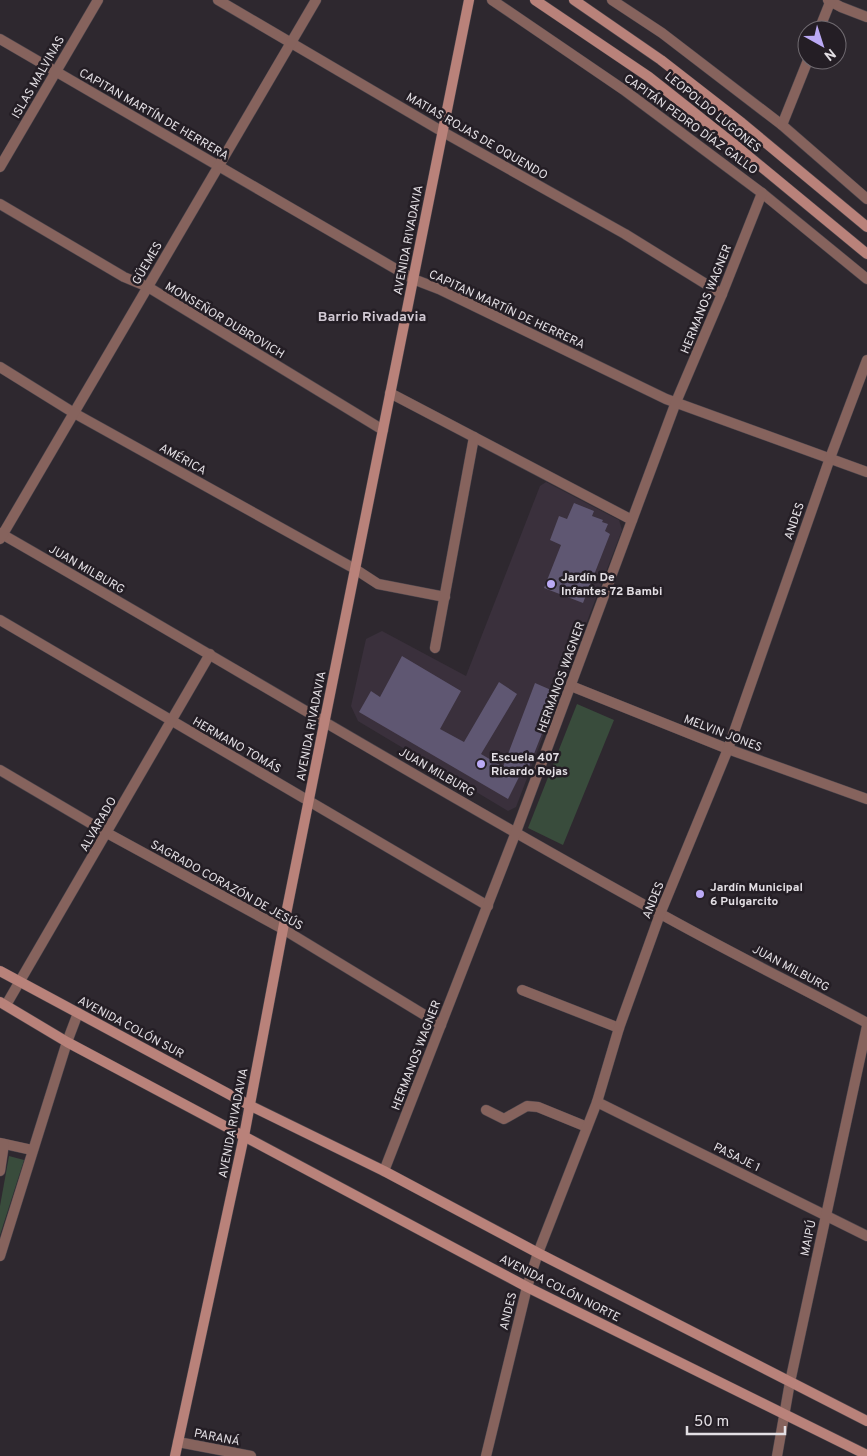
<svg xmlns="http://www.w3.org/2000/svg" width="867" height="1456" viewBox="0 0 867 1456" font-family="Overpass,sans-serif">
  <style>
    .built { fill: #3a303c }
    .green { fill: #394c3c }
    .building { fill: #5f5772 }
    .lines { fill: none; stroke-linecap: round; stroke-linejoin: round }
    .minor-casing { stroke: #4b454c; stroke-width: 11 }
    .secondary-casing { stroke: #4b454c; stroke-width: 11 }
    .minor { stroke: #86635d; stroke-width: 10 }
    .secondary { stroke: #b9827a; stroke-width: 10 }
    .poi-dot { fill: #bbaaf6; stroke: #241e25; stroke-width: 2 }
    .labels { text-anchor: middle; stroke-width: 5; stroke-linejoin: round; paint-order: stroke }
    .street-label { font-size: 12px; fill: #e3dfe4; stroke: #241e25 }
    .poi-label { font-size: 12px; font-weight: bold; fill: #e3dfe4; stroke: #241e25; text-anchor: start }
    .neighbourhood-label { font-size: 14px; font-weight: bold; fill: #d1c9d3; stroke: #241e25 }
  </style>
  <rect width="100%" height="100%" fill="#2e282f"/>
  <polygon class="built" points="546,482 619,520 622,530 516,807 508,811 358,721 351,706 366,639 382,631 466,676 540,486"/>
  <g class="green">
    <polygon points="577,704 614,720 563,845 528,828"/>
    <polygon points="9,1156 24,1160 0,1235 0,1206"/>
  </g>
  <g class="building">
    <polygon points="574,503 594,511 592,516 603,520 602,522 608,524 605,531 610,534 583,603 544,588 561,545 550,540 559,516 567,519"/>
    <polygon points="402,656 461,691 440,729 464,742 499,682 517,694 481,754 503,767 535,683 558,693 528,769 524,767 508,799 359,712 371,691 380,697"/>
  </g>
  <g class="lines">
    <defs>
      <g id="minor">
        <polyline points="218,0 443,132 625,234 722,294"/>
        <polyline points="492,0 624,90 762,193 867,279"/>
        <polyline points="612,0 662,33 782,125 867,199"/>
        <polyline points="828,0 841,7 867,17"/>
        <polyline points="819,30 831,0"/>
        <polyline points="0,39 413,279 439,289 666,399 867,472"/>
        <polyline points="782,125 808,60"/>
        <polyline points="0,167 98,0"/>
        <polyline points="0,204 124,277 148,287 383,430"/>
        <polyline points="0,367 74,413 355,569 378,584 445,597"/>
        <polyline points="390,393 632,520"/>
        <path d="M 0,533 C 220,659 437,791 659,913 C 727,951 798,986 867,1023"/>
        <polyline points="0,539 316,0"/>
        <polyline points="0,620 488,906"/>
        <polyline points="435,648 474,437"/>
        <polyline points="571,686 728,749 867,799"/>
        <polyline points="0,770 107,833 283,929 441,1025"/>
        <polyline points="522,990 619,1028"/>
        <polyline points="6,1005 210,654"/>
        <polyline points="597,1102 867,1236"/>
        <polyline points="486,1110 504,1119 527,1106 538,1107 587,1127"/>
        <polyline points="0,1143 32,1150"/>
        <polyline points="0,1171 4,1144"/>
        <polyline points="384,1171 516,832 676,402 722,294 762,193"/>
        <polyline points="0,1256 67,1042 78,1013"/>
        <polyline points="178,1442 251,1456"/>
        <polyline points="486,1456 527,1287 538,1253 597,1102 619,1028 660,914 728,749 830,458 867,360"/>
        <polyline points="777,1456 790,1382 867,1026"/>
      </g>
      <g id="secondary">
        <polyline points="535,0 649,77 735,145 867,254"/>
        <polyline points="574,0 661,60 742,123 867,227"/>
        <polyline points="0,971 249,1105 384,1171 538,1253 867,1421"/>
        <polyline points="0,1002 67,1042 527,1287 867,1455"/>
        <polyline points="175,1456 244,1136 283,929 469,0"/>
      </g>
    </defs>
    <use href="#minor" class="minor-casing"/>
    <use href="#secondary" class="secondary-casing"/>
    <use href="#minor" class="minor"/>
    <use href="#secondary" class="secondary"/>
  </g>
  <g class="poi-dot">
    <circle cx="551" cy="584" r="5"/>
    <circle cx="481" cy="764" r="5"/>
    <circle cx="700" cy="894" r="5"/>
  </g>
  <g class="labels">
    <g class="street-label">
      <text transform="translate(38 77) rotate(-60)" y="4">ISLAS MALVINAS</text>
      <text transform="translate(713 112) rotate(39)" y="4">LEOPOLDO LUGONES</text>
      <text transform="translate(154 114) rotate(30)" y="4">CAPITAN MARTÍN DE HERRERA</text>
      <text transform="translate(691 124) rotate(36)" y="4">CAPITÁN PEDRO DÍAZ GALLO</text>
      <text transform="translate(477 136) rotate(30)" y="4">MATIAS ROJAS DE OQUENDO</text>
      <text transform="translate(408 240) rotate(-79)" y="4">AVENIDA RIVADAVIA</text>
      <text transform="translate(147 263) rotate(-60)" y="4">GÜEMES</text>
      <text transform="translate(706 299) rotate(-68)" y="4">HERMANOS WAGNER</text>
      <text transform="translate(507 309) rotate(25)" y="4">CAPITAN MARTÍN DE HERRERA</text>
      <text transform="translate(225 320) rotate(31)" y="4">MONSEÑOR DUBROVICH</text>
      <text transform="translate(183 459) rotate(29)" y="4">AMÉRICA</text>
      <text transform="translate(794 521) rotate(-71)" y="4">ANDES</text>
      <text transform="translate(87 569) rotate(30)" y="4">JUAN MILBURG</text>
      <text transform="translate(561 677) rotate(-70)" y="4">HERMANOS WAGNER</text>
      <text transform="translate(311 726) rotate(-79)" y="4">AVENIDA RIVADAVIA</text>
      <text transform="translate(723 733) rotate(21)" y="4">MELVIN JONES</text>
      <text transform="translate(237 745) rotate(30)" y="4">HERMANO TOMÁS</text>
      <text transform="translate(437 772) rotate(30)" y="4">JUAN MILBURG</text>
      <text transform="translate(98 824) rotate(-60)" y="4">ALVARADO</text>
      <text transform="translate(227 885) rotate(29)" y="4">SAGRADO CORAZÓN DE JESÚS</text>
      <text transform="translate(653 900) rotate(-68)" y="4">ANDES</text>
      <text transform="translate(791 968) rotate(28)" y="4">JUAN MILBURG</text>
      <text transform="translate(131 1027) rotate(28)" y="4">AVENIDA COLÓN SUR</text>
      <text transform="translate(416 1055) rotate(-69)" y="4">HERMANOS WAGNER</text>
      <text transform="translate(233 1123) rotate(-79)" y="4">AVENIDA RIVADAVIA</text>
      <text transform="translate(737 1157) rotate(26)" y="4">PASAJE 1</text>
      <text transform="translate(808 1238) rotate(-78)" y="4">MAIPÚ</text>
      <text transform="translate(560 1288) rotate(27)" y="4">AVENIDA COLÓN NORTE</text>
      <text transform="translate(508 1311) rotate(-76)" y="4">ANDES</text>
      <text transform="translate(217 1437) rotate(11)" y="4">PARANÁ</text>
    </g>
    <g class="poi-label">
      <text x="561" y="581">Jardín De<tspan x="561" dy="14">Infantes 72 Bambi</tspan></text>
      <text x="491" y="761">Escuela 407<tspan x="491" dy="14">Ricardo Rojas</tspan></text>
      <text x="710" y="891">Jardín Municipal<tspan x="710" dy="14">6 Pulgarcito</tspan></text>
    </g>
    <g class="neighbourhood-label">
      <text x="372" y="321">Barrio Rivadavia</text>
    </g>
  </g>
  <g transform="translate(822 45) rotate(141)"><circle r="24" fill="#241e25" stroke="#706b71"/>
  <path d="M0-4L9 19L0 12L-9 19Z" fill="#bbaaf6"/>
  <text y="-8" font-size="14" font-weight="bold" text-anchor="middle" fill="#e3dfe4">N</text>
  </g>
  <path d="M687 1426v8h98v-8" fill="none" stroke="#e3dfe4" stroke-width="2.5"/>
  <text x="694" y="1426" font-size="15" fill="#e3dfe4" stroke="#241e25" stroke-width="4" paint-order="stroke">50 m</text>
</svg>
